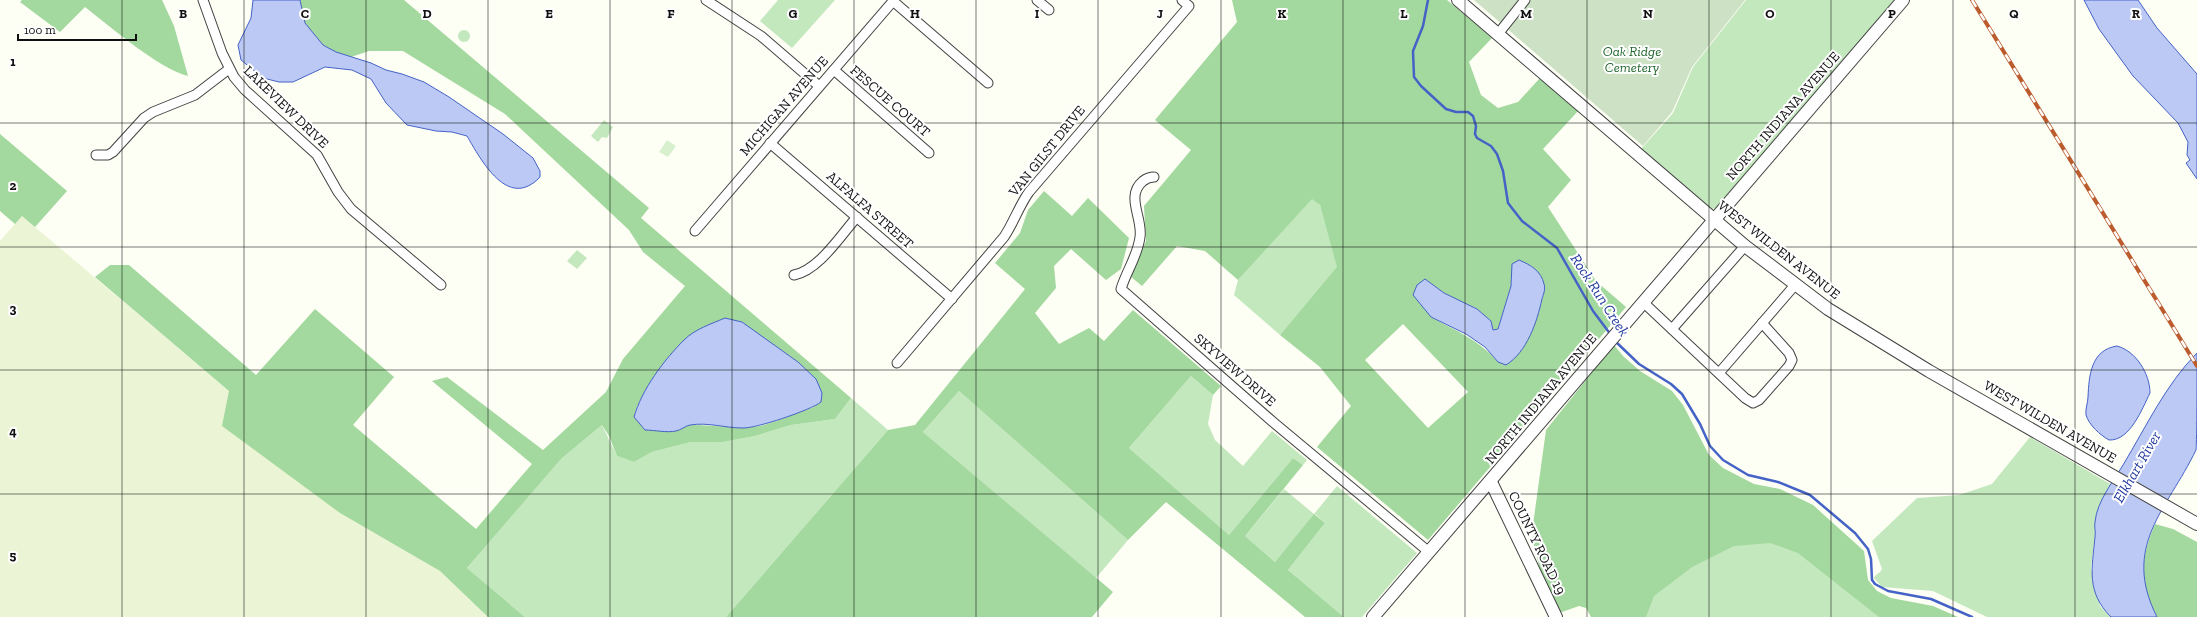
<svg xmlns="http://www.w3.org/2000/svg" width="2197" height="617" font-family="'Zilla Slab',serif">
	<rect width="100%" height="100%" fill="#fdfef4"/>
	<path fill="#ebf4d4" d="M22,216L229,391L340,513L440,571L488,617H0V241Z"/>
	<g fill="#c4e8be">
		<path d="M778,0H835L792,48L760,21Z"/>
		<path d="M1746,0H1894L1721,206L1718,208L1711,209L1641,149L1673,113L1693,67Z"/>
		<circle cx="464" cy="36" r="6"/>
		<path d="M604,120L613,127L607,138L602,137L598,142L591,136Z"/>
		<path d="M1312,198L1320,205L1338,267L1280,335L1234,295L1238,280Z"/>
		<path d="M577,250L587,258L577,269L567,261Z"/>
		<path d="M1191,376L1213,395L1208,424L1215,440L1243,466L1272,431L1307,460L1303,465L1293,458L1229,535L1129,448Z"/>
		<path d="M959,391L1128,540L1096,578L923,432Z"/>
		<path d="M851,398L888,430L726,617H525L467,568L562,458L602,425L617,456L634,462L652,452L691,442H723L755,436L791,425L835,419Z"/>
		<path d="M2030,437L2112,485L2101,502L2095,522V535L2091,568L2100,606L2111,617H1987L1933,591L1882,587L1874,578L1876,575L1880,572L1882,569L1872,541L1917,498L1959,495L1992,484Z"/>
		<path d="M1337,486L1417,553L1362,617H1344L1288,570L1325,523L1315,514L1275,562L1245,536L1284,489L1314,514Z"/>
		<path d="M1769,540L1799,551L1884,617H1621L1690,564L1732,543Z"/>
	</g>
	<g fill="#a3d89e" fill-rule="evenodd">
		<path d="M22,0H162L174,26L188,76C159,69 111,27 85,7L60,32L20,2Z"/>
		<path d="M300,0H404L649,208L641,218L851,398L835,419L791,425L755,436L723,442H691L652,452L634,462L617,456L609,436L602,425L562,458L467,568L525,617H488L440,571L340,513L222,426L229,391L95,277L110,265H129L256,375L315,309L394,377L353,425L476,529L532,464L432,381L447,377L543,450L606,392L623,359L685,286L643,252L629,230L505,114L403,51H369L351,57L335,52L323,45L305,23ZM685,339L773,344L798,362L816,379L814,407C797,412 781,420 764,425C740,431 716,424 691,425C676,425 661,430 645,430L634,416C643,387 665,363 685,339Z"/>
		<path d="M1232,0H1447L1492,38L1469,62L1481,95L1498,108L1518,102L1540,78L1578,111L1543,149L1571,180L1548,207L1596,281L1626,307L1428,540L1317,447L1351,406L1320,367L1280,335L1337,267L1320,205L1312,199L1238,280L1205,251L1177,246L1142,286L1130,276L1146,241L1144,206L1191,150L1155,120L1237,22ZM1511,274L1523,348L1498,362C1478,339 1456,331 1431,317L1425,279L1444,293L1477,309L1491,321L1492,330L1498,329L1511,286ZM1403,324L1468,392L1428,428L1365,360Z"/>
		<path d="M0,134L67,191L35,227L22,216L15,224L0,211Z"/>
		<path d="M1044,191L1072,216L1088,198L1129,238L1121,269L1106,280L1071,249L1054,266L1056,288L1035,313L1059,344L1089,328L1104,341L1133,310L1221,386L1213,395L1191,376L1129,448L1229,535L1293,458L1303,465L1245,536L1275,562L1314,514L1325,523L1288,570L1344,617H1305L1166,502L1128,540L959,391L923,432L1113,592L1092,617H726L888,430L915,425L1025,289L995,263L1020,233L1028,210Z"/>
		<path d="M1614,345L1623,356L1640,371L1672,391L1683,405L1709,455L1723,468L1754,484L1780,489L1813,505L1864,551L1868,580L1877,591L1891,598L1933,606L1958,617H1879L1798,553L1770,543L1734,546L1692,567L1654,596L1646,617H1591L1586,608L1579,606L1562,612L1558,610L1540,570L1533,542V525L1546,430Z"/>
		<path d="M2155,524L2173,529L2197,542V617H2157C2139,581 2140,560 2155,524Z"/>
	</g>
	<path fill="#cde1c4" d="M1474,0H1745L1692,67L1672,112L1643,146Z"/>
	<path fill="#d9f0cf" d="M667,140L676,146L668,157L659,152Z"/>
	<g fill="#bbc9f4" stroke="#4563c7">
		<path d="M253,0H300L305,23L323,45L336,52L371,63L386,70L402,74L424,82L449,97L503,134L533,158L540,171V177C508,211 481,160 467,136L452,132L436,131L407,125L386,103L371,79L352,70L325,67L293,82H279L263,78L241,60L238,45L251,18Z"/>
		<path d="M2084,0H2138L2157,28L2197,74V179L2186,163L2190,160L2187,155L2188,142L2178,123L2133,76L2099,29Z"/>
		<path d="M1519,260C1531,265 1541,271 1544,284C1546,289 1543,295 1542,299C1537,322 1527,352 1506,365L1498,362L1485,347L1466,334L1431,317L1413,295L1417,285L1425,279L1444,293L1477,309L1491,321L1493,330L1498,329L1511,286L1512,264Z"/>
		<path d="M725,318L742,322L798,362L816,379L822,393L821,402C811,410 755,429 742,428C725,428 708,422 690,425C685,426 681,430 676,431C667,433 654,430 645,430L634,417C642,389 664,360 684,340C695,329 711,324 725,318Z"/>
		<path d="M2117,346C2136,351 2150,374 2150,393C2142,409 2130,441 2109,440C2100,435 2089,425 2086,415C2085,410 2088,402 2088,397C2089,375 2091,350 2117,346Z"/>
		<path d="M2197,353C2197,367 2197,442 2196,450C2167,510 2121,546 2157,617H2111C2086,592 2092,569 2095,537C2096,532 2094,527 2095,522C2097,501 2113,482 2123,465C2146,427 2166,384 2197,353Z"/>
	</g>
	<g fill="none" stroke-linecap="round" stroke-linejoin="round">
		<g stroke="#4563c7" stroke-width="2.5">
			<path d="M1428,0L1423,26L1413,51L1414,77L1421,86L1446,109L1456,112H1468L1473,116L1476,126L1475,134L1477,138L1491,146L1497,154L1503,171L1508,203L1522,221L1557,248L1593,311L1611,335"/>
			<path d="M1615,341L1639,364L1671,384L1682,394L1700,424L1710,446L1723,460L1748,475L1778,482L1810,495L1855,533L1868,549L1871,559L1872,580L1875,584L1888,591L1931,599L1972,617"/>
		</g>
		<g stroke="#434343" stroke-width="11">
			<g id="minor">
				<path d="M203,0L222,53L234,77L245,90L317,155L338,192L351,209L441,285"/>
				<path d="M706,0L761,36L819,86"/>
				<path d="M1037,0L1049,10"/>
				<path d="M893,1L988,83"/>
				<path d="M1498,34L1525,0"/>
				<path d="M834,70L929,153"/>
				<path d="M770,143L952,299"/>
				<path d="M96,155H108L113,152L144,118L153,112L195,95L229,69"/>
				<path d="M1154,177C1149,177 1147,178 1143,181C1125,196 1143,218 1140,237C1138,255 1126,272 1121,289L1273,422L1429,552"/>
				<path d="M695,231L894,0"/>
				<path d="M794,275C819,270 840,236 857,217"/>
				<path d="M1643,302L1745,398L1753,403L1759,400L1789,366L1792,360L1789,353L1762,323"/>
				<path d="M1672,329L1745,246"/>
				<path d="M897,363L1004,237C1014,222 1019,206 1029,192L1189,6L1182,0"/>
				<path d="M1719,373L1795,285"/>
			</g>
		</g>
		<g stroke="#434343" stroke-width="14">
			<g id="tertiary">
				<path d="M1458,0L1745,246L1828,309L1929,371L2197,524"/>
				<path d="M1491,482L1556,617"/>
				<path d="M1373,617L1903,0"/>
			</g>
		</g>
		<use href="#minor" stroke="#fff" stroke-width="9"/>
		<use href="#tertiary" stroke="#fff" stroke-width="12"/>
		<g stroke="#bb5b2e" stroke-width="4">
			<path id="rail" d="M1972,0L2197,366"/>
		</g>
		<use href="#rail" stroke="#fff" stroke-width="2.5" stroke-dasharray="8" stroke-linecap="butt"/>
	</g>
	<path fill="none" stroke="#101010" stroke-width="1" stroke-opacity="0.55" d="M122,0V617M244,0V617M366,0V617M488,0V617M610,0V617M732,0V617M854,0V617M976,0V617M1098,0V617M1221,0V617M1343,0V617M1465,0V617M1587,0V617M1709,0V617M1831,0V617M1953,0V617M2075,0V617M0,123H2197M0,247H2197M0,370H2197M0,494H2197"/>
	<g text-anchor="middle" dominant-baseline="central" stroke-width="4" stroke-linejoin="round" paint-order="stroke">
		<g font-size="14" font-style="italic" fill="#22662d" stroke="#fff">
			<text x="1632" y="51">Oak Ridge<tspan x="1632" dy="16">Cemetery</tspan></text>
		</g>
		<g font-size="14" fill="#101010" stroke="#fff">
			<text transform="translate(890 101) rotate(41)">FESCUE COURT</text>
			<text transform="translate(784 106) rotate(-49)">MICHIGAN AVENUE</text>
			<text transform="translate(286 107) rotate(44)">LAKEVIEW DRIVE</text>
			<text transform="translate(1783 116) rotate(-49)">NORTH INDIANA AVENUE</text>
			<text transform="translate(1047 151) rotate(-51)">VAN GILST DRIVE</text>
			<text transform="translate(870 210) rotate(41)">ALFALFA STREET</text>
			<text transform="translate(1779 250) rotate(38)">WEST WILDEN AVENUE</text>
			<text transform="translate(1235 370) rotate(41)">SKYVIEW DRIVE</text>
			<text transform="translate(1541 399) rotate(-50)">NORTH INDIANA AVENUE</text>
			<text transform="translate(2050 422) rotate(30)">WEST WILDEN AVENUE</text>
			<text transform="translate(1537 543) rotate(64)">COUNTY ROAD 19</text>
		</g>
		<g font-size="15" font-style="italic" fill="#1e379d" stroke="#fff">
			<text transform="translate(1600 295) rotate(57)">Rock Run Creek</text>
			<text transform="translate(2137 467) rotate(-60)">Elkhart River</text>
		</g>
	</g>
	<g font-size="13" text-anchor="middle" font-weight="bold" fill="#101010" stroke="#fff" stroke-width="4" stroke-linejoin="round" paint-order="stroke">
		<text x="183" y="18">B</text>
		<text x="305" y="18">C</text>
		<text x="427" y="18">D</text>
		<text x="549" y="18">E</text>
		<text x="671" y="18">F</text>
		<text x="793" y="18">G</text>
		<text x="915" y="18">H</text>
		<text x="1037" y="18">I</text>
		<text x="1160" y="18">J</text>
		<text x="1282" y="18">K</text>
		<text x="1404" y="18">L</text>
		<text x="1526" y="18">M</text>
		<text x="1648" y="18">N</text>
		<text x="1770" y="18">O</text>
		<text x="1892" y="18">P</text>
		<text x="2014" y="18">Q</text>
		<text x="2136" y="18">R</text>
		<text x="13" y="66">1</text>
		<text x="13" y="190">2</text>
		<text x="13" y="313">3</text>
		<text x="13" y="436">4</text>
		<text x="13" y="560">5</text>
	</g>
	<path d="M18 34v6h118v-6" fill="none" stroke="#101010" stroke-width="2"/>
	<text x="24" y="34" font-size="12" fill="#101010" stroke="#ffffff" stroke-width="3" paint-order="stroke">100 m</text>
</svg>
